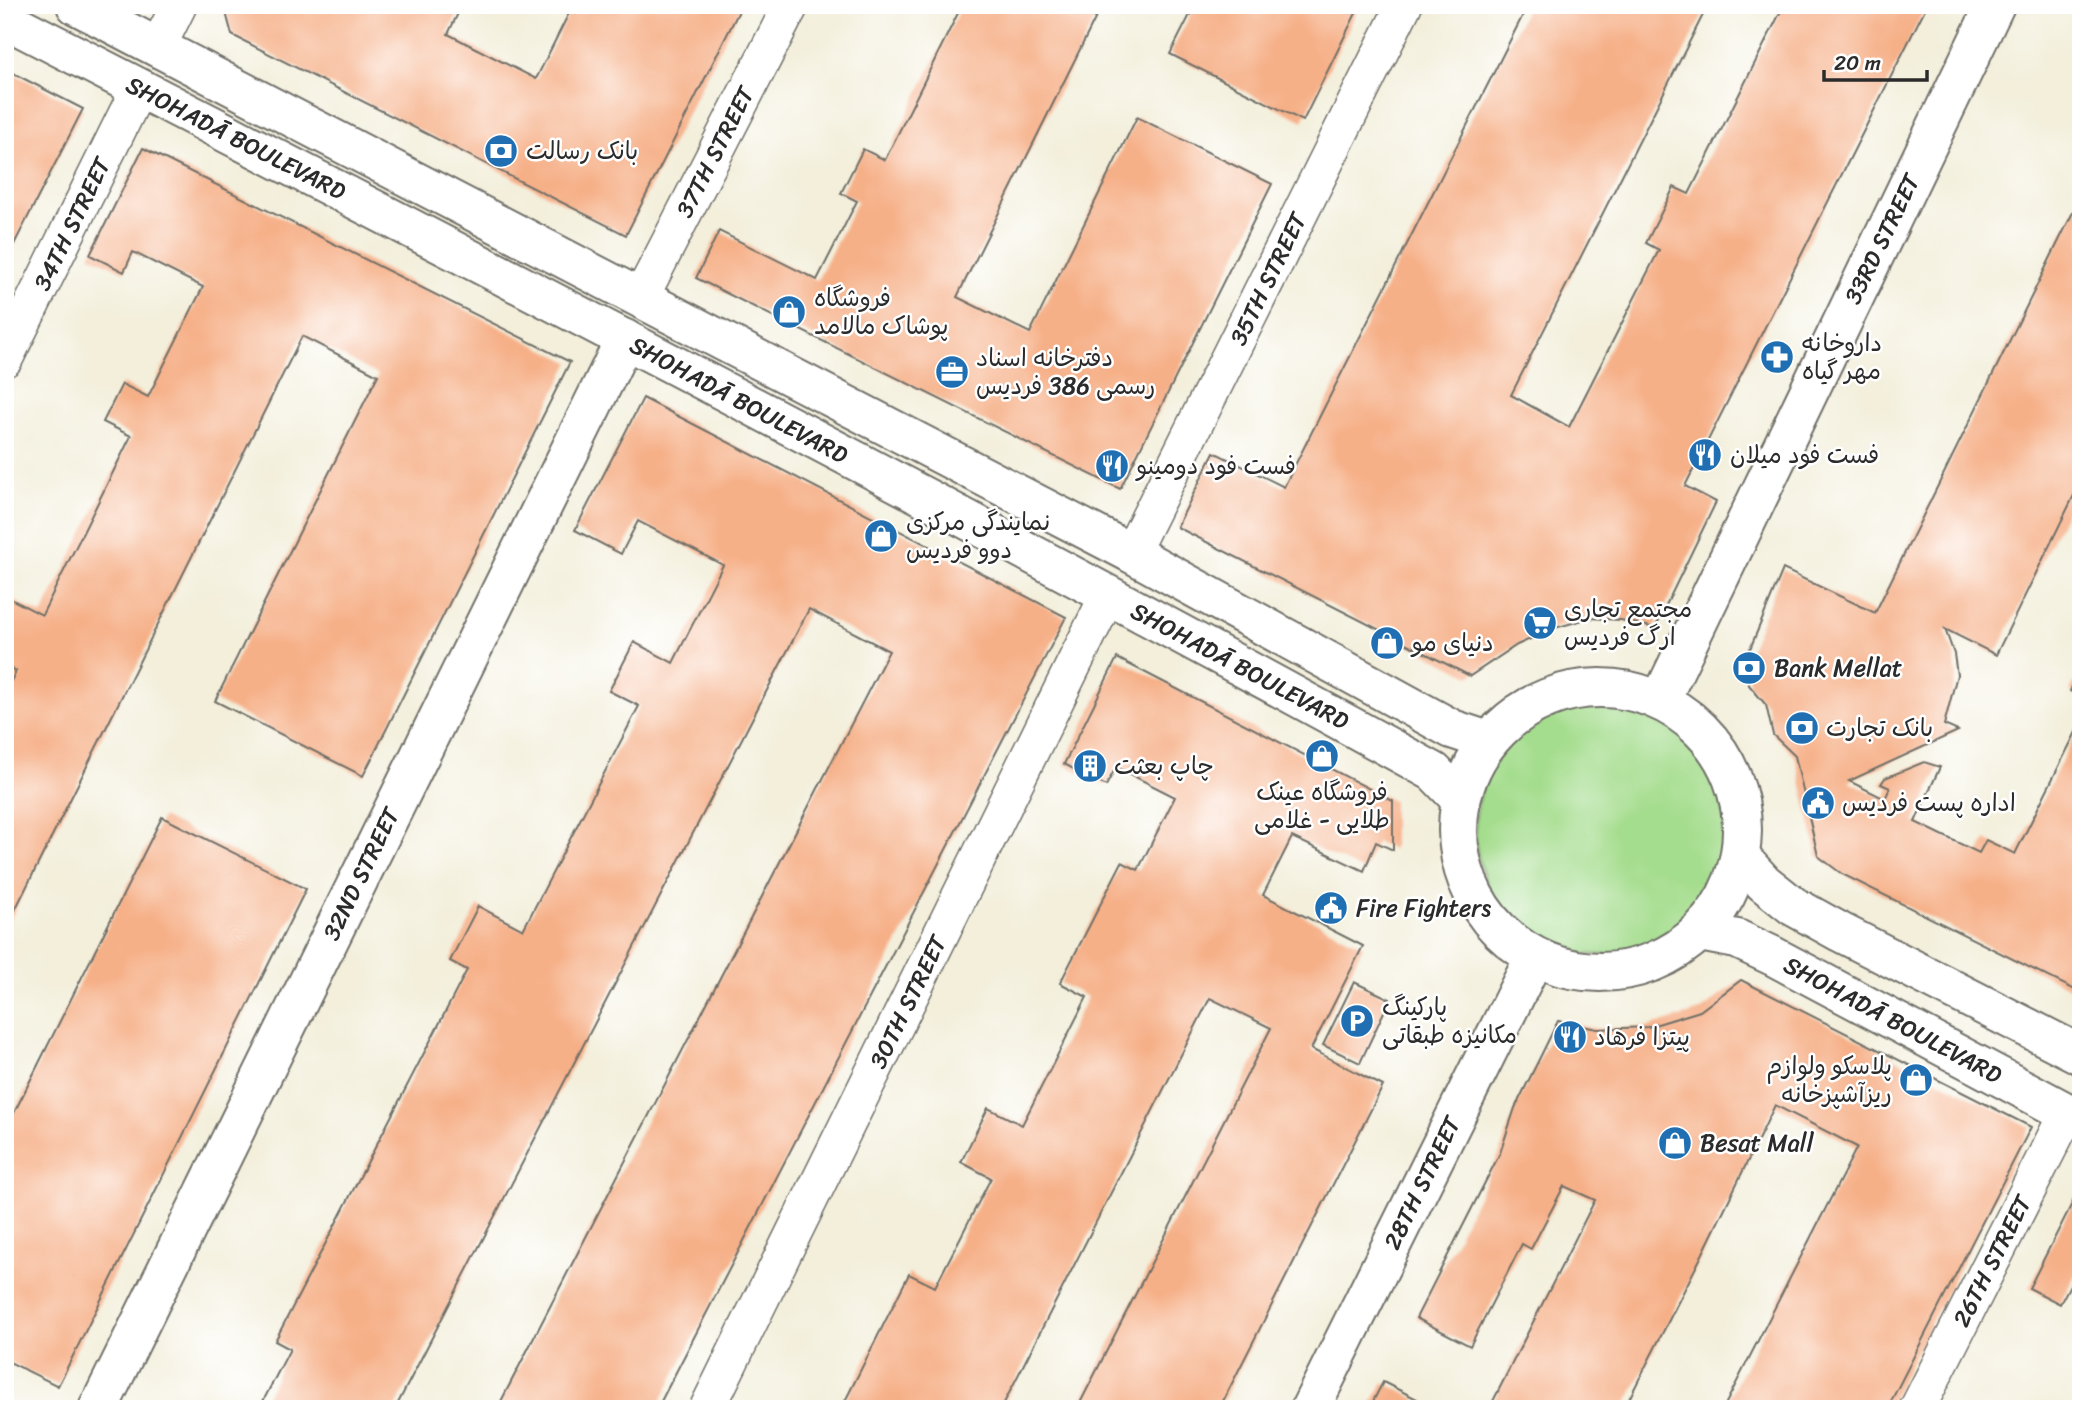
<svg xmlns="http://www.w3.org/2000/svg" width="2086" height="1414" font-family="Sriracha,'Playpen Sans Arabic',sans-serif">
	<rect width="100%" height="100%" fill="#fff"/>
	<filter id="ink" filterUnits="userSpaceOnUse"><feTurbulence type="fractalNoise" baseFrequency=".0143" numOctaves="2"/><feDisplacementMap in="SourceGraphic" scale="14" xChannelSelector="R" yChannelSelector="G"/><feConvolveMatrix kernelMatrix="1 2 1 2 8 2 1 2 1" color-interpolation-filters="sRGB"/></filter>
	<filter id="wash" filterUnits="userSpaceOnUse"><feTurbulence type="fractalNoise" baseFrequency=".00686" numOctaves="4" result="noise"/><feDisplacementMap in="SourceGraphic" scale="28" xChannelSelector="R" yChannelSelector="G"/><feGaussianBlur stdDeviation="1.57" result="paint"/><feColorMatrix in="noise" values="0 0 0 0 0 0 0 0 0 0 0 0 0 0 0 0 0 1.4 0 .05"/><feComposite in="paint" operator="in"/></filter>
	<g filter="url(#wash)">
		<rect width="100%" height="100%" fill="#f3efdb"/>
		<circle fill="#a5dd8e" stroke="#68845c" stroke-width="2" cx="1600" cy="830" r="125"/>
		<g id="blocks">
			<g fill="#f6b088">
				<path d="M224,5H462L448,34L536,79L573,5H742L626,235L232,35Z"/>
				<path d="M962,5H1102L957,297L1030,333L1137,117L1272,184L1120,489L696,278L719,231L817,280L857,201L841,193L863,149L885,160Z"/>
				<path d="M1195,5H1360L1303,121L1170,54Z"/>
				<path d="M1528,5H1708L1511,395L1569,427L1659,250L1646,243L1674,187L1689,194L1784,5H1927L1685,486L1716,502L1655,628L1621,620L1590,618L1555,628L1517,645L1470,676L1177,527L1214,452L1284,487Z"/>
				<path d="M5,69L83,109L5,262Z"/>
				<path d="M143,148L570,362L363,776L215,701L378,375L302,336L5,930V693L16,671L5,665V606L9,598L42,615L131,436L103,422L122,384L148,397L203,287L133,252L124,272L90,255Z"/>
				<path d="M2081,196V481L1996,655L1945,629L1954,654L1957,675L1944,725L1958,731L1849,781L1885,799L1890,788L1881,784L1885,778L1924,762L1940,767L1915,822L1979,853L1986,840L2015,854L2081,722V993L1842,874L1818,856L1795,756L1773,735L1766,705L1749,685L1747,656L1783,569L1875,613Z"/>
				<path d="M643,398L1066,617L657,1409H497L889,651L809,609L395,1409H259L290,1349L275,1341L467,970L450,961L478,906L523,930L639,706L609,691L634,642L673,663L723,565L638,521L621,554L575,530Z"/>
				<path d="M1117,658L1393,801V850L1376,842L1364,871L1292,837L1263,895L1363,946L1311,1049L1383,1086L1219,1409H1077L1271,1028L1210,998L1001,1409H841L909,1274L935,1287L991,1178L961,1162L988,1108L1022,1125L1087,997L1060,983L1122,862L1138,870L1175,797L1116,767L1106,786L1064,764Z"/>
				<path d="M2081,669V697L2070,691Z"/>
				<path d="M162,817L306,889L58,1386L5,1360V1131Z"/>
				<path d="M1741,980L2031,1127L1887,1409H1723L1857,1147L1775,1105L1702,1255L1624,1409H1489L1595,1200L1564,1186L1531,1249L1522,1244L1470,1346L1416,1318L1500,1153L1515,1108L1558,1021L1597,1029L1648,1027L1700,1011Z"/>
				<path d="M1354,982L1390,999L1360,1063L1323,1045Z"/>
				<path d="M2081,1186V1264L2060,1304L2029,1288Z"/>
				<path d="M1383,1382L1417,1399L1412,1409H1369Z"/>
			</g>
		</g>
	</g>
	<g filter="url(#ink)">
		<use href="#blocks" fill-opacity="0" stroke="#717069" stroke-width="2"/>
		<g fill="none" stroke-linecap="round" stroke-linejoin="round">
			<g stroke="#717069" stroke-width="38">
				<g id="street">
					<path d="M158,47L179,5"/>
					<path d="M640,299L791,5"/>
					<path d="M5,359L139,88"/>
					<path d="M1131,553L1404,5"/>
					<path d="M707,1409L1108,595"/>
					<path d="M1917,1409L2067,1113"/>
				</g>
			</g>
			<g stroke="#717069" stroke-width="42">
				<g id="secondary">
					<path d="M76,5L1131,553L1452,729L1488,741"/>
					<path d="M5,19C484,265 962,512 1434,772L1461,800"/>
					<circle cx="1600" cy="830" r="142"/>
					<path d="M1660,701L1995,5"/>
					<path d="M1740,857L1764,883L1793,906L1840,932L2081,1055"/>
					<path d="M1700,932L1737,939L1773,956L2081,1120"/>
					<path d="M98,1409L625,339"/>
					<path d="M1310,1409L1534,958"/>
				</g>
			</g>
			<use href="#street" stroke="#fff" stroke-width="35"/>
			<use href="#secondary" stroke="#fff" stroke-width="38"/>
		</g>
	</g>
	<defs>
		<g id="bank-disc" transform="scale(1.75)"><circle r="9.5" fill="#1f6fb2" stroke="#fff"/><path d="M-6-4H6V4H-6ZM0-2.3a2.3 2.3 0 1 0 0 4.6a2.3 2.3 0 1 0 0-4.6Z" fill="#fff"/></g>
		<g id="shop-disc" transform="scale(1.75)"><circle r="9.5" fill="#1f6fb2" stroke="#fff"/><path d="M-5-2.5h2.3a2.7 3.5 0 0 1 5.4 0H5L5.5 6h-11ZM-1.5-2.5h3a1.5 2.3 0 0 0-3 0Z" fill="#fff"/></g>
		<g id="pharmacy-disc" transform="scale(1.75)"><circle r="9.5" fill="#1f6fb2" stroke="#fff"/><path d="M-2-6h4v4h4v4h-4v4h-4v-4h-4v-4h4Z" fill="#fff"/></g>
		<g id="office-disc" transform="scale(1.75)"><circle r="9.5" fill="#1f6fb2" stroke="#fff"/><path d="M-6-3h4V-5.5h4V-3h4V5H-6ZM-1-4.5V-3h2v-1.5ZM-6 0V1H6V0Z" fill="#fff"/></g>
		<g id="restaurant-disc" transform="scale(1.75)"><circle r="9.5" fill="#1f6fb2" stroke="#fff"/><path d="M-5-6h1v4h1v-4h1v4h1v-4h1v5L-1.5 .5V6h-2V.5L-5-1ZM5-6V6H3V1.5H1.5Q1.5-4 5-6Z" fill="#fff"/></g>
		<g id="supermarket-disc" transform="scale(1.75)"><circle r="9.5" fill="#1f6fb2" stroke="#fff"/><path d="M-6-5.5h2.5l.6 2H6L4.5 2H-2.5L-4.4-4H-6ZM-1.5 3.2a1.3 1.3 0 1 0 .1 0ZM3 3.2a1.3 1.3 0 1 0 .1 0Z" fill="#fff"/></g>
		<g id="building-disc" transform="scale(1.75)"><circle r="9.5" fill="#1f6fb2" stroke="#fff"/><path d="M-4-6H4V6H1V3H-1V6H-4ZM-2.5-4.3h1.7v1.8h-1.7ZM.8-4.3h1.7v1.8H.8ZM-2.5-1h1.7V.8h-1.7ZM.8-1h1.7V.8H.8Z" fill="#fff"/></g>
		<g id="civic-disc" transform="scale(1.75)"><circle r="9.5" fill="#1f6fb2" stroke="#fff"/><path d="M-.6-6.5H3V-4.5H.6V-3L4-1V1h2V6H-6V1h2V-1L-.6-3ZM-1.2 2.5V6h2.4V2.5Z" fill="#fff"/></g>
		<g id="parking-disc" transform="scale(1.75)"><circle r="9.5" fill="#1f6fb2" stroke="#fff"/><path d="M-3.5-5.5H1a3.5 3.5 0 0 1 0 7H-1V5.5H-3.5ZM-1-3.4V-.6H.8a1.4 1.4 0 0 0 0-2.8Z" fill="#fff"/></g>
	</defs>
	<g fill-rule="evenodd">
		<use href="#bank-disc" x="501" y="151"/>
		<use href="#shop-disc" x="789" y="312"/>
		<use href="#pharmacy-disc" x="1777" y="357"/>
		<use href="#office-disc" x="952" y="372"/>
		<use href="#restaurant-disc" x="1705" y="455"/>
		<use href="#restaurant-disc" x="1112" y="466"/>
		<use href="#shop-disc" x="881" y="536"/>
		<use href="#supermarket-disc" x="1540" y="623"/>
		<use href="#shop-disc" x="1387" y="643"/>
		<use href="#bank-disc" x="1749" y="668"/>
		<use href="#bank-disc" x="1802" y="728"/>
		<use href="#shop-disc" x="1322" y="756"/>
		<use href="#building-disc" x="1090" y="766"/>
		<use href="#civic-disc" x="1818" y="803"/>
		<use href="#civic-disc" x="1331" y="908"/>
		<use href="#parking-disc" x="1357" y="1021"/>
		<use href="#restaurant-disc" x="1570" y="1037"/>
		<use href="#shop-disc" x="1916" y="1080"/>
		<use href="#shop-disc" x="1675" y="1143"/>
	</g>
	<g text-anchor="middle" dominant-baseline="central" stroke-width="5" stroke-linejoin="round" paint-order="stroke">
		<g font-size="24" fill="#2b2b2b" stroke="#fff">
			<text transform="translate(236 138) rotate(27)">SHOHADĀ BOULEVARD</text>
			<text transform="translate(715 152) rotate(-63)">37TH STREET</text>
			<text transform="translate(72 224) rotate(-64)">34TH STREET</text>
			<text transform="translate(1882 239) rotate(-64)">33RD STREET</text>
			<text transform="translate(1268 279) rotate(-64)">35TH STREET</text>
			<text transform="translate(739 400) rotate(28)">SHOHADĀ BOULEVARD</text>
			<text transform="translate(1240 666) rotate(28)">SHOHADĀ BOULEVARD</text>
			<text transform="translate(361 874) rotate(-64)">32ND STREET</text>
			<text transform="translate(908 1002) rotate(-64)">30TH STREET</text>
			<text transform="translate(1893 1020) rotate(28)">SHOHADĀ BOULEVARD</text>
			<text transform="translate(1422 1183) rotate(-64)">28TH STREET</text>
			<text transform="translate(1992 1261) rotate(-63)">26TH STREET</text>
		</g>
		<g font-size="24" fill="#2b2b2b" stroke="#fff" text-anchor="start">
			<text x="526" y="151">بانک رسالت</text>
			<text x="814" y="298">فروشگاه<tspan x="814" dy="28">پوشاک مالامد</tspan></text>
			<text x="1802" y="343">داروخانه<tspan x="1802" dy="28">مهر گیاه</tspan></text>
			<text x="976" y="358">دفترخانه اسناد<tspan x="976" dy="28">رسمی 386 فردیس</tspan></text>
			<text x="1730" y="455">فست فود میلان</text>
			<text x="1136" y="466">فست فود دومینو</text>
			<text x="906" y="522">نمایندگی مرکزی<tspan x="906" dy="28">دوو فردیس</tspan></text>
			<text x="1564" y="609">مجتمع تجاری<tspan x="1564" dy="28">ارگ فردیس</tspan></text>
			<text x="1412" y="643">دنیای مو</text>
			<text x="1774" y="668">Bank Mellat</text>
			<text x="1826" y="728">بانک تجارت</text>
			<text x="1114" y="766">چاپ بعثت</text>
			<text x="1322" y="792" text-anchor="middle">فروشگاه عینک<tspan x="1322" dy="28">طلایی - غلامی</tspan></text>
			<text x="1842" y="803">اداره پست فردیس</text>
			<text x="1356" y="908">Fire Fighters</text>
			<text x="1382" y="1007">پارکینگ<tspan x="1382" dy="28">مکانیزه طبقاتی</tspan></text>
			<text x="1594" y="1037">پیتزا فرهاد</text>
			<text x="1892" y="1066" text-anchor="end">پلاسکو ولوازم<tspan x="1892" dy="28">ریزآشپزخانه</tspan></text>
			<text x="1700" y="1143">Besat Mall</text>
		</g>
	</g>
	<rect width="2086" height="1414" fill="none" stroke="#fff" stroke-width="28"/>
	<path d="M1824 70v10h103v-10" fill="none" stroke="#2b2b2b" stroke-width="3.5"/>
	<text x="1834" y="70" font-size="21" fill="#2b2b2b" stroke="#ffffff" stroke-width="5" paint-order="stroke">20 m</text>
</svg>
